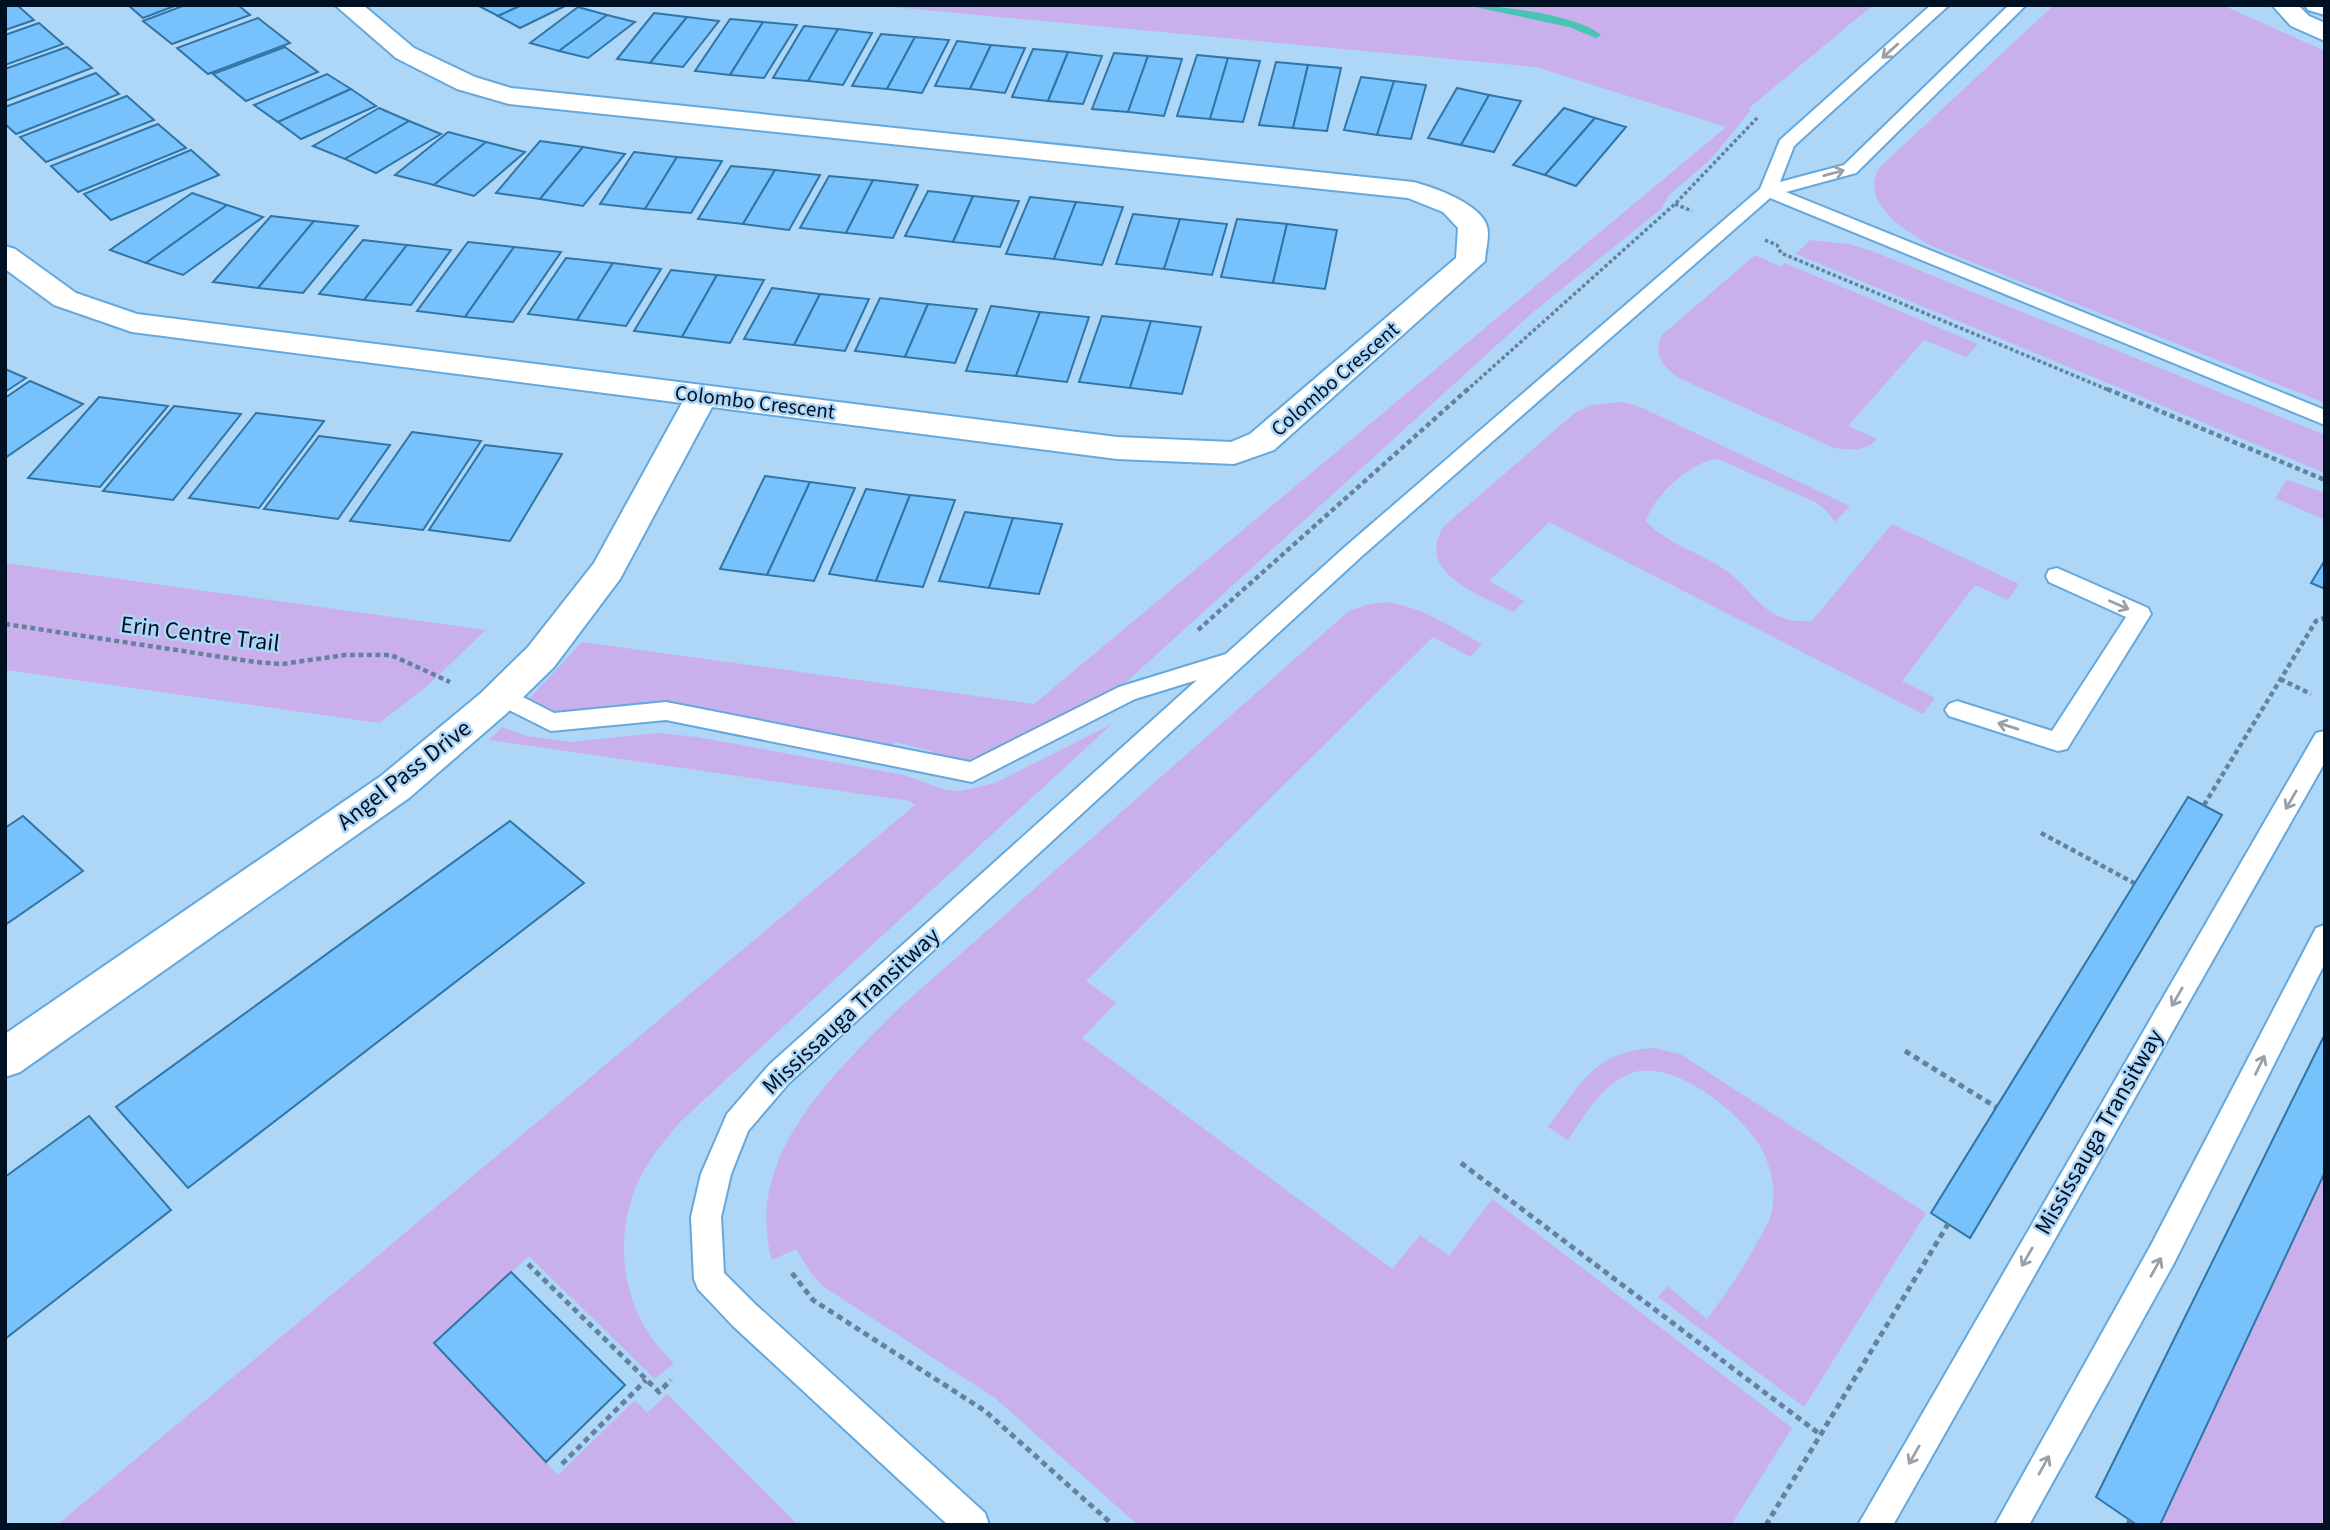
<svg xmlns="http://www.w3.org/2000/svg" width="2330" height="1530" font-family="'Source Sans 3',sans-serif">
	<rect width="100%" height="100%" fill="#aed6f6"/>
	<g fill="#c9b0ed">
		<path d="M872,5H1873L1749,108L1751,110L1710,160L1669,195L1661,209L1532,313L1111,696L966,769L929,760L932,751L895,742L890,750L686,714L559,717L526,702L582,642L1034,704L1726,127L1536,67Z"/>
		<path d="M2054,5H2222L2325,51V403L1934,247C1909,234 1855,201 1881,166Z"/>
		<path d="M1810,240L1848,244L1872,251L2325,435V473L1796,254Z"/>
		<path d="M1755,255L1781,267L1785,263L1978,344L1966,357L1924,340L1848,426L1877,439C1867,452 1848,450 1834,448L1681,379C1663,367 1651,355 1663,334Z"/>
		<path d="M1623,402L1638,406L1850,506L1835,522L1826,510L1815,502L1718,459C1693,460 1652,497 1646,521C1669,547 1706,553 1732,575C1748,588 1757,605 1776,615C1788,621 1799,622 1812,621L1892,524L2019,584L2008,600L1975,585L1902,681L1935,698L1923,714L1549,522L1489,581L1524,601L1513,612C1479,594 1414,573 1444,526L1576,412L1591,405Z"/>
		<path d="M2287,480L2325,493L2323,519L2275,498Z"/>
		<path d="M5,563L486,630L426,687L379,723L5,670Z"/>
		<path d="M1385,602C1421,606 1451,627 1482,644L1470,657L1433,637L1086,981L1116,1003L1082,1038L1392,1269L1420,1235L1449,1256L1492,1199L1792,1428L1731,1525H1138L995,1398L824,1287L811,1273L796,1249L772,1260C743,1158 832,1076 897,1010L1349,611L1366,605Z"/>
		<path d="M1112,724L681,1121C666,1139 650,1157 640,1178C616,1226 619,1289 649,1334C655,1344 665,1354 674,1363L655,1379L529,1256L435,1343L558,1475L635,1400L647,1413L667,1394L798,1525H57L915,805L910,801L489,740L502,727L527,736L570,742L658,733L697,737L904,775L946,790L961,791L995,783Z"/>
		<path d="M1654,1048L1680,1054L1926,1213L1804,1407L1658,1297L1667,1286L1707,1319C1727,1293 1744,1268 1759,1239C1763,1232 1769,1223 1771,1215C1777,1192 1771,1162 1758,1143C1737,1110 1670,1056 1629,1074C1600,1087 1585,1115 1568,1140L1548,1127C1582,1083 1593,1052 1654,1048Z"/>
		<path d="M2325,1172V1525H2160Z"/>
	</g>
	<g fill="none" stroke-linecap="round" stroke-linejoin="round">
		<path fill="#47c4b4" fill-rule="evenodd" d="M1466,5C1498,5 1577,15 1601,35L1596,38L1569,27Z"/>
	</g>
	<g fill="#77c2fc" stroke="#3175a6" stroke-width="2">
		<path d="M5,5H17L34,20L5,30Z"/>
		<path d="M128,5H177L143,18Z"/>
		<path d="M185,5H238L250,15L172,44L143,21Z"/>
		<path d="M477,5H522L498,16Z"/>
		<path d="M522,5H567L520,28L498,16Z"/>
		<path d="M578,7L607,15L559,51L530,43Z"/>
		<path d="M654,13L687,17L650,63L617,59Z"/>
		<path d="M607,15L635,22L588,58L559,51Z"/>
		<path d="M687,17L719,21L683,67L650,63Z"/>
		<path d="M258,18L290,43L208,74L177,48Z"/>
		<path d="M730,19L763,22L730,75L695,71Z"/>
		<path d="M763,22L797,25L764,78L730,75Z"/>
		<path d="M39,23L63,44L5,65V35Z"/>
		<path d="M804,26L838,29L808,81L773,78Z"/>
		<path d="M838,29L872,33L843,85L808,81Z"/>
		<path d="M881,34L915,37L887,89L852,86Z"/>
		<path d="M915,37L949,40L922,93L887,89Z"/>
		<path d="M957,41L991,45L970,89L935,86Z"/>
		<path d="M991,45L1025,48L1005,93L970,89Z"/>
		<path d="M67,47L92,68L5,101V69Z"/>
		<path d="M285,47L318,72L246,101L213,74Z"/>
		<path d="M1033,49L1068,52L1048,101L1012,97Z"/>
		<path d="M1068,52L1102,56L1083,104L1048,101Z"/>
		<path d="M1114,53L1148,56L1128,112L1092,109Z"/>
		<path d="M1197,55L1228,58L1210,119L1177,116Z"/>
		<path d="M1148,56L1182,59L1164,116L1128,112Z"/>
		<path d="M1228,58L1260,61L1243,122L1210,119Z"/>
		<path d="M1276,62L1308,65L1293,128L1259,125Z"/>
		<path d="M1308,65L1341,68L1327,131L1293,128Z"/>
		<path d="M96,73L119,94L16,134L5,124V107Z"/>
		<path d="M327,74L351,89L278,122L254,105Z"/>
		<path d="M1361,77L1394,81L1377,135L1344,130Z"/>
		<path d="M1394,81L1426,85L1411,139L1377,135Z"/>
		<path d="M1457,88L1489,95L1461,145L1428,138Z"/>
		<path d="M351,89L376,106L301,139L278,122Z"/>
		<path d="M1489,95L1521,101L1494,152L1461,145Z"/>
		<path d="M127,96L154,120L46,162L20,137Z"/>
		<path d="M379,108L409,121L345,159L313,146Z"/>
		<path d="M1564,108L1595,118L1545,175L1513,165Z"/>
		<path d="M1595,118L1626,127L1576,186L1545,175Z"/>
		<path d="M409,121L441,134L376,173L345,159Z"/>
		<path d="M158,124L186,148L78,192L51,166Z"/>
		<path d="M448,132L486,142L434,185L395,175Z"/>
		<path d="M540,141L583,147L540,199L496,193Z"/>
		<path d="M486,142L525,152L474,196L434,185Z"/>
		<path d="M583,147L625,154L583,206L540,199Z"/>
		<path d="M191,150L219,175L111,220L84,194Z"/>
		<path d="M634,152L677,157L645,209L600,204Z"/>
		<path d="M677,157L722,161L691,213L645,209Z"/>
		<path d="M731,166L775,170L743,224L698,219Z"/>
		<path d="M775,170L820,175L789,230L743,224Z"/>
		<path d="M829,176L873,180L846,233L800,228Z"/>
		<path d="M873,180L918,185L893,238L846,233Z"/>
		<path d="M928,191L973,196L953,242L905,236Z"/>
		<path d="M192,193L227,205L146,263L110,250Z"/>
		<path d="M973,196L1019,201L1000,247L953,242Z"/>
		<path d="M1030,197L1076,202L1054,259L1006,254Z"/>
		<path d="M1076,202L1123,207L1102,265L1054,259Z"/>
		<path d="M227,205L263,217L183,275L146,263Z"/>
		<path d="M1133,214L1180,219L1164,269L1116,264Z"/>
		<path d="M271,216L314,221L258,288L213,282Z"/>
		<path d="M1180,219L1227,224L1212,275L1164,269Z"/>
		<path d="M1237,219L1287,224L1273,283L1221,277Z"/>
		<path d="M314,221L358,226L303,293L258,288Z"/>
		<path d="M1287,224L1337,230L1325,289L1273,283Z"/>
		<path d="M363,240L407,245L364,300L319,294Z"/>
		<path d="M468,242L514,247L465,317L417,311Z"/>
		<path d="M407,245L451,250L411,305L364,300Z"/>
		<path d="M514,247L561,252L513,322L465,317Z"/>
		<path d="M566,258L613,263L577,320L528,314Z"/>
		<path d="M613,263L661,269L626,326L577,320Z"/>
		<path d="M671,270L717,275L682,337L634,331Z"/>
		<path d="M717,275L764,280L730,343L682,337Z"/>
		<path d="M772,288L820,294L794,345L744,339Z"/>
		<path d="M820,294L869,299L845,351L794,345Z"/>
		<path d="M880,298L928,304L905,357L855,351Z"/>
		<path d="M928,304L977,309L955,363L905,357Z"/>
		<path d="M991,306L1040,312L1016,376L966,371Z"/>
		<path d="M1040,312L1089,317L1067,382L1016,376Z"/>
		<path d="M1102,316L1151,321L1130,388L1079,382Z"/>
		<path d="M1151,321L1201,327L1182,394L1130,388Z"/>
		<path d="M5,369L26,378L5,392Z"/>
		<path d="M30,381L83,404L5,458V398Z"/>
		<path d="M99,397L168,406L100,487L28,478Z"/>
		<path d="M174,406L241,414L173,500L103,491Z"/>
		<path d="M256,413L324,421L259,508L189,498Z"/>
		<path d="M412,432L481,441L423,530L350,521Z"/>
		<path d="M319,436L390,445L338,519L264,509Z"/>
		<path d="M485,445L562,454L510,541L429,530Z"/>
		<path d="M765,476L810,482L767,575L720,569Z"/>
		<path d="M810,482L855,488L814,581L767,575Z"/>
		<path d="M866,489L910,495L876,581L829,574Z"/>
		<path d="M910,495L955,500L923,587L876,581Z"/>
		<path d="M965,512L1013,518L989,588L939,581Z"/>
		<path d="M1013,518L1062,524L1039,594L989,588Z"/>
		<path d="M2325,560V589L2311,583Z"/>
		<path d="M2188,797L2222,815L1970,1238L1931,1213Z"/>
		<path d="M23,816L83,871L5,925V828Z"/>
		<path d="M510,821L584,883L188,1188L116,1107Z"/>
		<path d="M2325,1034V1172L2160,1525H2137L2096,1497Z"/>
		<path d="M89,1116L171,1210L5,1339V1177Z"/>
		<path d="M511,1272L625,1385L546,1462L434,1343Z"/>
	</g>
	<g fill="none" stroke-linecap="round" stroke-linejoin="round">
		<g stroke="#65a8dd" stroke-width="4">
			<g id="service">
				<path d="M1931,5H1949L1794,146L1780,182L1844,165L2009,5H2026L1856,173L1786,192L2325,410V425L1770,198L1362,556L789,1083L748,1131L731,1174L721,1217L724,1273L755,1304L985,1513L989,1525H948L733,1326L698,1289L694,1279L691,1217L701,1174L727,1114L769,1065L1197,680L1135,699L972,782L666,720L551,731L493,702L489,696L493,690L501,687L509,690L554,713L666,702L970,762L1119,687L1226,654L1346,546L1760,189L1780,140Z"/>
				<path d="M2057,568L2148,608L2151,614L2067,749L2058,751L1949,716L1945,710L1949,704L1957,701L2052,731L2126,617L2049,582L2046,576L2049,570Z"/>
				<path d="M2325,731V762L1893,1525H1858L2316,733Z"/>
				<path d="M2325,925V963L2173,1265L2029,1525H1995L2151,1245L2316,928Z"/>
			</g>
		</g>
		<g stroke="#65a8dd" stroke-width="4">
			<path id="minor" d="M335,5H363L414,48L475,77L511,88L1413,182C1433,187 1482,204 1487,227C1490,236 1485,252 1485,261L1274,450L1234,464L1117,459L712,407L620,579L554,667L507,713L409,798L20,1072L5,1077V1034L381,776L481,693L528,647L594,563L682,403L132,332L54,305L5,269V246L15,249L76,293L137,314L1117,437L1231,442L1250,434L1456,258L1458,228L1443,212L1408,198L509,104L457,89L396,58Z"/>
		</g>
		<g stroke="#65a8dd" stroke-width="4">
			<path id="secondary" d="M2305,5H2325V15L2308,10Z"/>
		</g>
		<g stroke="#65a8dd" stroke-width="4">
			<path id="motorway" d="M2272,5H2298L2309,16L2325,23V41L2291,26Z"/>
		</g>
		<g stroke="#64829d" stroke-width="3.5" stroke-dasharray="3.5 2.5" stroke-linecap="butt">
			<path d="M1675,204L1692,211"/>
			<path d="M1765,240L1777,245L1781,253L2111,391"/>
			<path d="M1466,391L1675,204L1759,116"/>
		</g>
		<g stroke="#64829d" stroke-width="4.5" stroke-dasharray="5 3.5" stroke-linecap="butt">
			<path d="M2107,389L2325,480"/>
			<path d="M5,624L255,662L282,664L345,655H391L450,682"/>
			<path d="M1198,630L1468,389"/>
			<path d="M2280,679L2311,694"/>
			<path d="M2204,805L2316,621L2325,618"/>
			<path d="M2041,833L2134,883"/>
		</g>
		<g stroke="#64829d" stroke-width="5" stroke-dasharray="6 4.5" stroke-linecap="butt">
			<path d="M1905,1051L1996,1107"/>
			<path d="M1461,1163L1821,1435"/>
			<path d="M528,1264L659,1392L671,1380"/>
			<path d="M792,1273L813,1300L985,1411L1113,1525"/>
			<path d="M562,1464L646,1380"/>
			<path d="M1766,1525L1948,1224"/>
			<path d="M2128,1525L2130,1520"/>
		</g>
		<use href="#service" fill="#fff" fill-rule="evenodd"/>
		<use href="#minor" fill="#fff" fill-rule="evenodd"/>
		<use href="#secondary" fill="#fff" fill-rule="evenodd"/>
		<use href="#motorway" fill="#fff" fill-rule="evenodd"/>
	</g>
	<defs><path id="oneway-shaft" d="M-6 0H5M1.5-3L5.5 0L1.5 3" fill="none" stroke-width="1.6" stroke-linecap="round" stroke-linejoin="round" transform="scale(1.75)"/></defs>
	<g stroke="#99a0a7">
		<use href="#oneway-shaft" transform="translate(1890 51) rotate(138)"/>
		<use href="#oneway-shaft" transform="translate(1834 173) rotate(-15)"/>
		<use href="#oneway-shaft" transform="translate(2119 605) rotate(24)"/>
		<use href="#oneway-shaft" transform="translate(2008 726) rotate(-163)"/>
		<use href="#oneway-shaft" transform="translate(2291 800) rotate(120)"/>
		<use href="#oneway-shaft" transform="translate(2177 997) rotate(120)"/>
		<use href="#oneway-shaft" transform="translate(2260 1065) rotate(-64)"/>
		<use href="#oneway-shaft" transform="translate(2027 1257) rotate(120)"/>
		<use href="#oneway-shaft" transform="translate(2156 1267) rotate(-61)"/>
		<use href="#oneway-shaft" transform="translate(1914 1455) rotate(120)"/>
		<use href="#oneway-shaft" transform="translate(2044 1465) rotate(-61)"/>
	</g>
	<g text-anchor="middle" dominant-baseline="central" stroke-width="5" stroke-linejoin="round" paint-order="stroke">
		<g font-size="21" fill="#001124" stroke="#aed6f6">
			<text transform="translate(1335 379) rotate(-41)">Colombo Crescent</text>
			<text transform="translate(755 402) rotate(7)">Colombo Crescent</text>
		</g>
		<g font-size="24" fill="#001124" stroke="#aed6f6">
			<text transform="translate(200 634) rotate(7)">Erin Centre Trail</text>
			<text transform="translate(404 775) rotate(-38)">Angel Pass Drive</text>
			<text transform="translate(851 1011) rotate(-43)">Mississauga Transitway</text>
			<text transform="translate(2099 1132) rotate(-60)">Mississauga Transitway</text>
		</g>
	</g>
	<rect width="2330" height="1530" fill="none" stroke="#001124" stroke-width="14"/>
</svg>
